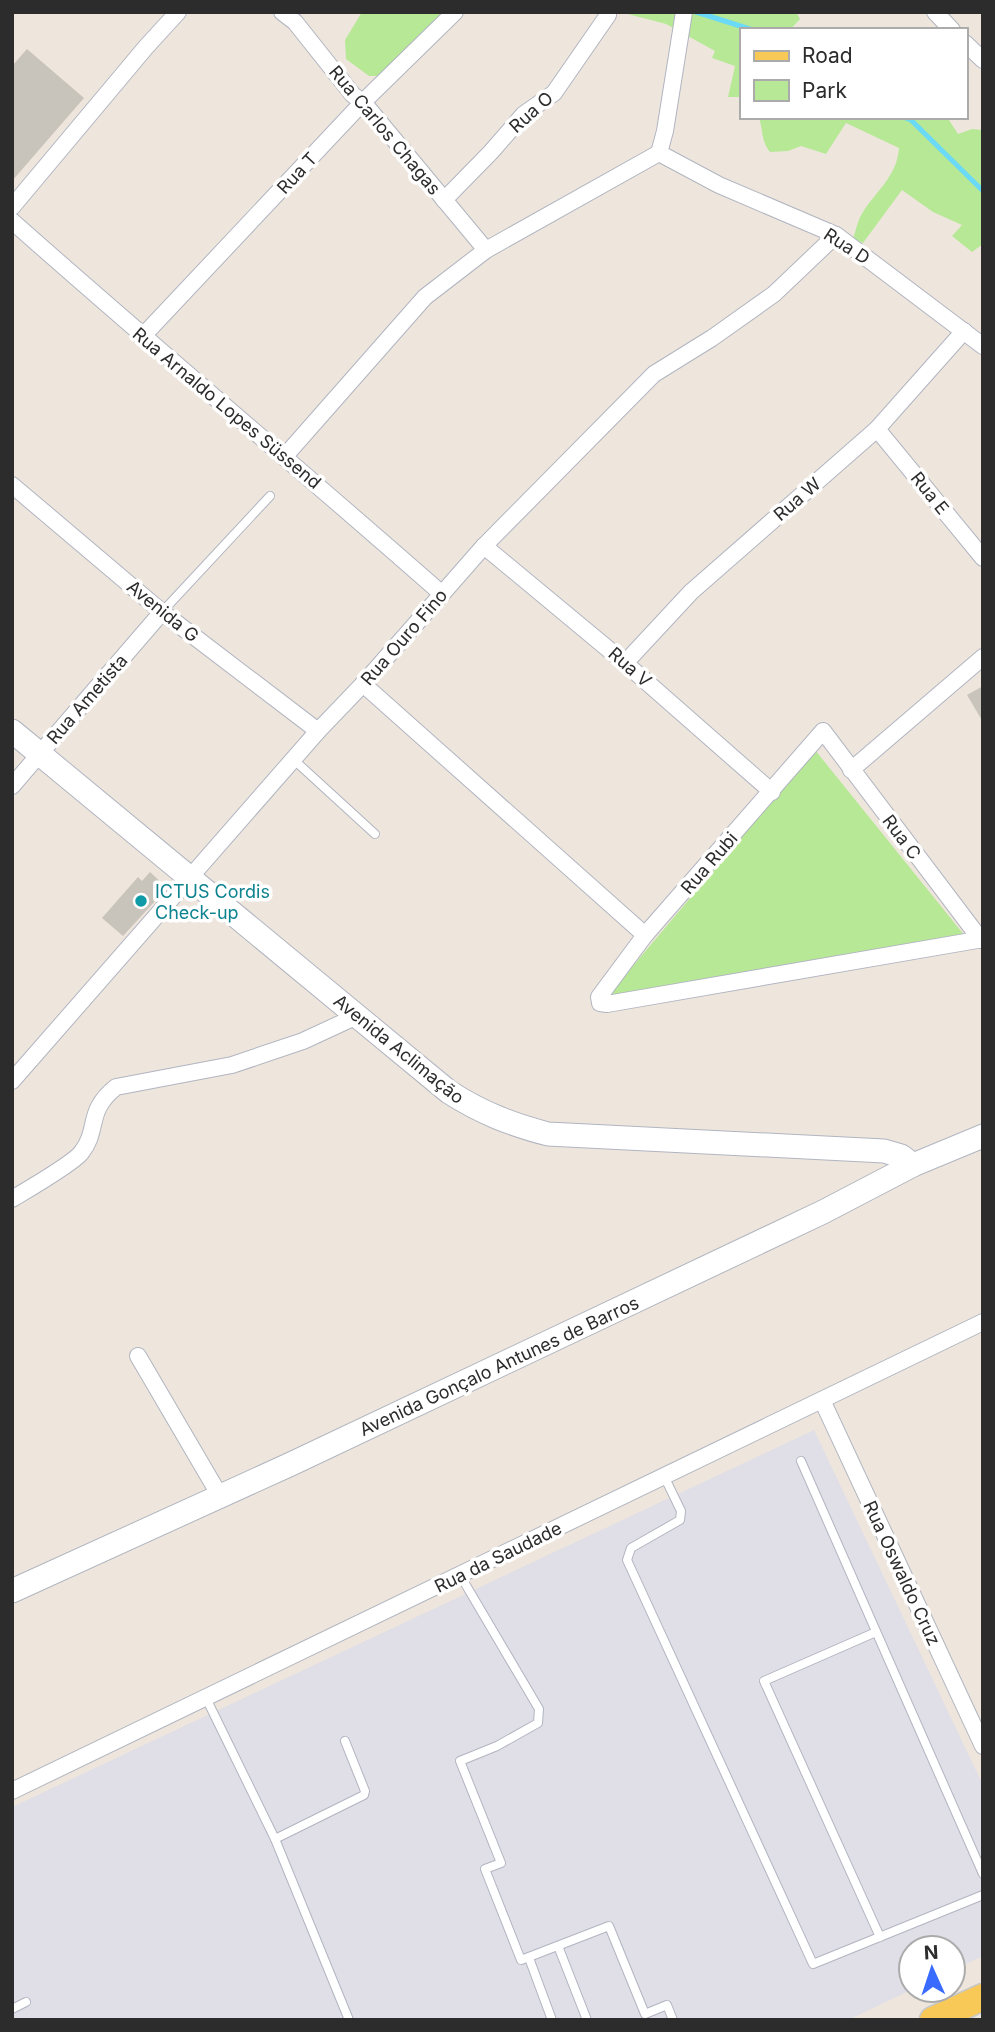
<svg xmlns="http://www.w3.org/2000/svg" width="995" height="2032" font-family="Inter,sans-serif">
	<rect width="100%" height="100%" fill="#eee6dd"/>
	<path fill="#e0dee6" d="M814,1430L983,1785V1956L953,1970V1948H911V1990L848,2020H12V1807Z"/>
	<g fill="#b7e896">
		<path d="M362,12H441L442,19L384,76H369L346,59L345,40Z"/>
		<path d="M620,12H796L800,19L790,30H741V97H728L735,66L712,58L715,51L666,24Z"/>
		<path d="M759,117H947L958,134L972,129L983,130V244L972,252L952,236L962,225L933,212L902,190L863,243L853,239C856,230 858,219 863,212C877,190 897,176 899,148L846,123L826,154L801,146L788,151L770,152C761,141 763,130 759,117Z"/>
		<path d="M815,750L965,936L605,999Z"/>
	</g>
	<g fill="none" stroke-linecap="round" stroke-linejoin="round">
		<g stroke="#6adaf6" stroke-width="5">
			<path d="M696,12L753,30"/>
			<path d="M903,117L911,120L983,191"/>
		</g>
	</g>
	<g fill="#c9c4bb">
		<path d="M27,49L84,98L12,181V66Z"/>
		<path d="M983,686V722L967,695Z"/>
		<path d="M150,872L167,888L123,936L102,918L138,877L142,881Z"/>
	</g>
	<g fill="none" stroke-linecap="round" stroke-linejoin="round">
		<g stroke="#b1b5c0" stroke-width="10">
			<g id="lane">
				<path d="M162,612L270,496"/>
				<path d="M293,759L375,834"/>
				<path d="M801,1461L983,1874"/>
				<path d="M664,1476L681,1511L680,1520L631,1548L627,1560L813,1964L983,1895"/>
				<path d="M460,1575L539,1709L538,1723L497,1746L460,1761L501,1863L485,1869L521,1960L609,1926L645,2014L667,2005L673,2020"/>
				<path d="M876,1632L764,1681L880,1937"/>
				<path d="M206,1698L275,1839L349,2020"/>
				<path d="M275,1839L364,1795L365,1791L345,1741"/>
				<path d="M558,1946L587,2020"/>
				<path d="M529,1958L552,2020"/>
				<path d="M12,2009L26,2002"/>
			</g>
		</g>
		<g stroke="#b1b5c0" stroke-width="18">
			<g id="street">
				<path d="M282,12L295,22L353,95L363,102L486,250"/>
				<path d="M935,12L952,30"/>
				<path d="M965,43L983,60"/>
				<path d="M659,153L719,185L836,235L983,346"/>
				<path d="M444,200L491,152L524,114L554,93L608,15"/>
				<path d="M12,207L146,47L178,12"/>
				<path d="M12,221C154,347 300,469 442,594"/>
				<path d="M142,337L363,102L455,12"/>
				<path d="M877,429L983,558"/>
				<path d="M285,456L425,297L486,250L659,153L665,131L684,12"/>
				<path d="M12,485L162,612L318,731"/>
				<path d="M484,546L625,663L772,792"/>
				<path d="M625,663L691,592L877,429L964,331"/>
				<path d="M363,684L645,935"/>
				<path d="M851,770L983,657"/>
				<path d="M12,786L162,612"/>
				<path d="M981,940L823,731L645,935L599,997L600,1003L607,1004L983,939"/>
				<path d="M12,1081L318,731L363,684L484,546L654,374L712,338L774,294L836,235"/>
				<path d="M12,1199C27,1190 72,1164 81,1153C100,1129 85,1112 116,1087L232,1065L303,1041L357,1016"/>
				<path d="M138,1356L220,1496"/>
				<path d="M822,1400L983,1746"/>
				<path d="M12,1791L983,1322"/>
			</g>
		</g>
		<g stroke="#b1b5c0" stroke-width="25">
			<g id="secondary">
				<path d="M12,731L449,1092C482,1113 510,1124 548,1134L884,1151L901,1156L913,1165"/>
				<path d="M12,1591L291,1464L823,1212L913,1165L983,1136"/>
			</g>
		</g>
		<g stroke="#c8c8c8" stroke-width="29">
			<path id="primary" d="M933,2020L983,1997"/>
		</g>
		<use href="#lane" stroke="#fff" stroke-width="8"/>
		<use href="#street" stroke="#fff" stroke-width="16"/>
		<use href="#secondary" stroke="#fff" stroke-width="23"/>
		<use href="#primary" stroke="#f9c957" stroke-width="26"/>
	</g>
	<circle fill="#0f9aa8" stroke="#fff" stroke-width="2.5" cx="141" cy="901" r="7"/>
	<g text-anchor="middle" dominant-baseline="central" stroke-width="7" stroke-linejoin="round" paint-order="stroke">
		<g font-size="18" fill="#2c2c2c" stroke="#fff">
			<text transform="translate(531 112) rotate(-42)">Rua O</text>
			<text transform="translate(385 130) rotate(50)">Rua Carlos Chagas</text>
			<text transform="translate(297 173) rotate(-47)">Rua T</text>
			<text transform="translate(847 246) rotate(33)">Rua D</text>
			<text transform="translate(227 408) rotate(40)">Rua Arnaldo Lopes Süssend</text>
			<text transform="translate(930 493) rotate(51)">Rua E</text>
			<text transform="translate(797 499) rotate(-41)">Rua W</text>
			<text transform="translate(163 611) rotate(39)">Avenida G</text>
			<text transform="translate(404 637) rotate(-49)">Rua Ouro Fino</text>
			<text transform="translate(630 667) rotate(41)">Rua V</text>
			<text transform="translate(87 699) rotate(-49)">Rua Ametista</text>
			<text transform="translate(902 837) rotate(53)">Rua C</text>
			<text transform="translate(709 863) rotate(-49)">Rua Rubi</text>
			<text transform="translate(399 1049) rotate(39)">Avenida Aclimação</text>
			<text transform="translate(499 1366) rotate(-25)">Avenida Gonçalo Antunes de Barros</text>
			<text transform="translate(498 1557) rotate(-26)">Rua da Saudade</text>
			<text transform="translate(902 1573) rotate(65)">Rua Oswaldo Cruz</text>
		</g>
		<g font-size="18" fill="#0d838f" stroke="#fff" text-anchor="start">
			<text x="155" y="891">ICTUS Cordis<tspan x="155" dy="21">Check-up</tspan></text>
		</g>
	</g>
	<rect width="995" height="2032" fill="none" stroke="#2c2c2c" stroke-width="28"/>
	<rect x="740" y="28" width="228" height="91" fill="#ffffff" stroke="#ababab" stroke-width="2"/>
	<rect x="754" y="51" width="35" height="10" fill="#f9c957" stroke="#ababab" stroke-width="2"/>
	<text x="802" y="63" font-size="21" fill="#2c2c2c">Road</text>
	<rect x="754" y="80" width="35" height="21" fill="#b7e896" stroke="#ababab" stroke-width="2"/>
	<text x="802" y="98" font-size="21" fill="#2c2c2c">Park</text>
	<g transform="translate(932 1969) rotate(357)"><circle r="33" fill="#ffffff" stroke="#ababab" stroke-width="2"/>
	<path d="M0-5L12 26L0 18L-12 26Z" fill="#396bff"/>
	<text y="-10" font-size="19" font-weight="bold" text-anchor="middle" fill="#2c2c2c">N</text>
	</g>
</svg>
